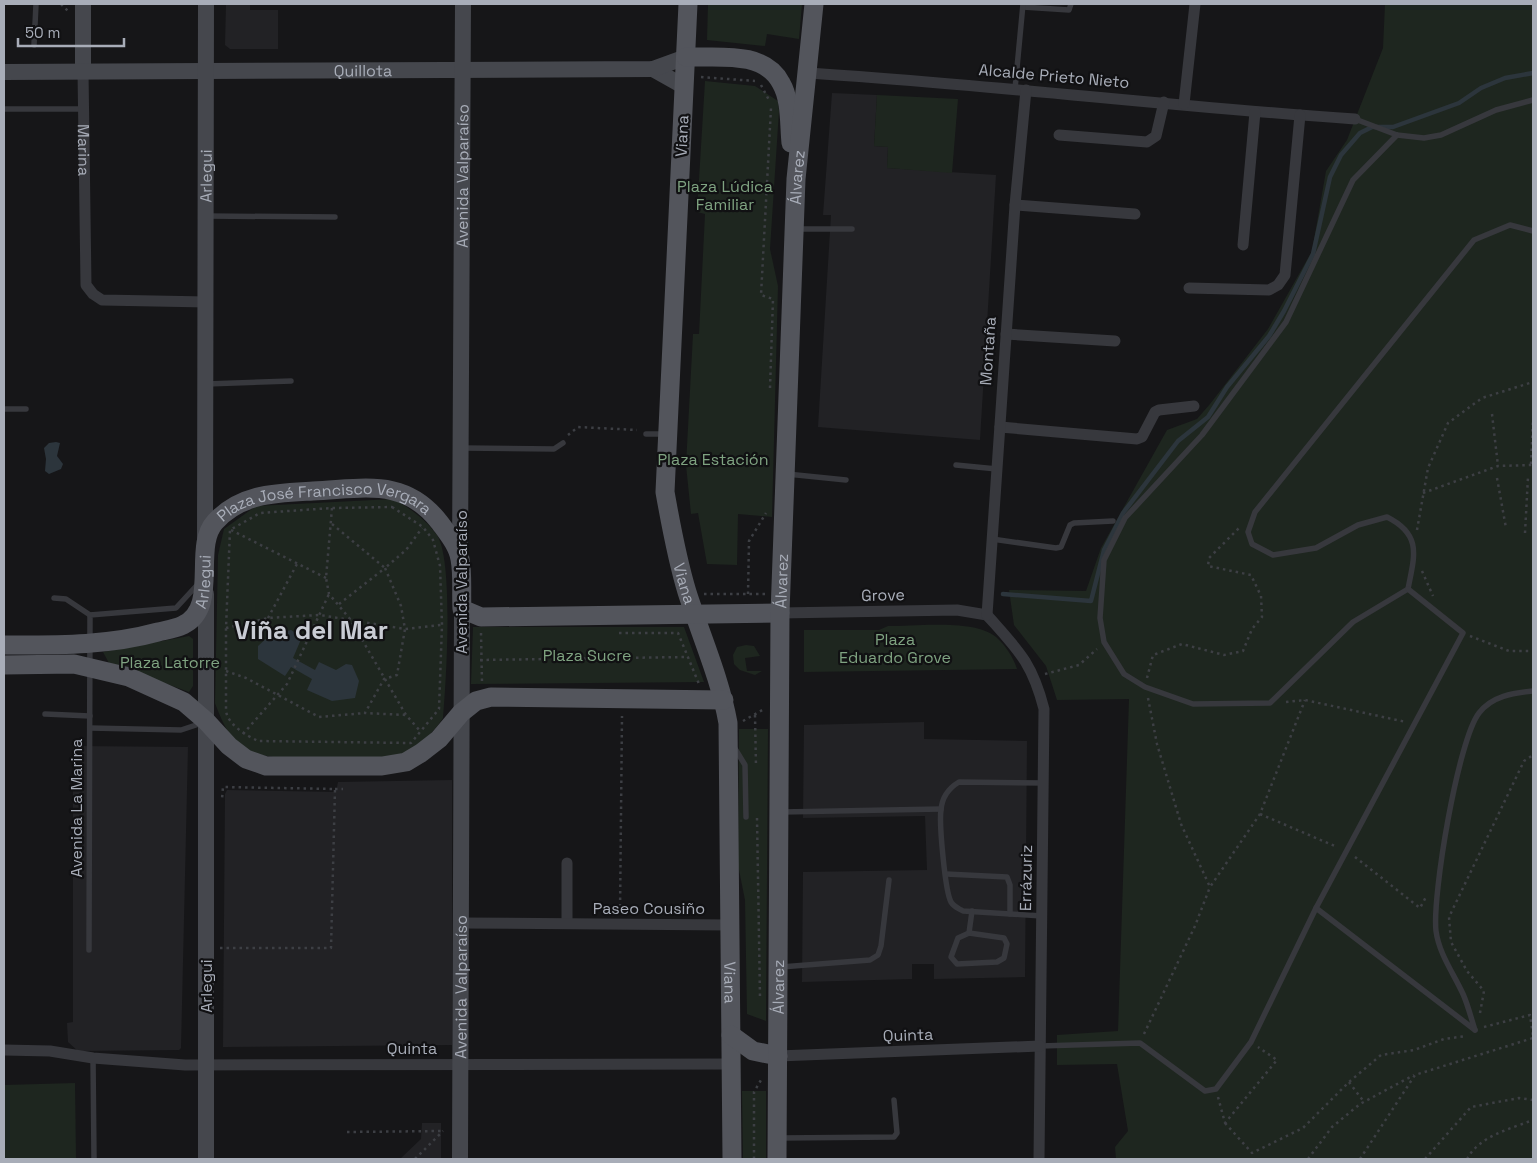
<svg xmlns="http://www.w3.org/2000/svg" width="1537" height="1163" font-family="'Space Grotesk',sans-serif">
	<rect width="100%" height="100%" fill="#161618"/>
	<g fill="#222225">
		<path d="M226,4H250V10H278V49H230L225,45Z"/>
		<path d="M832,93L877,95L874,146L888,147L887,168L996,175L980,440L818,427L831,215H823Z"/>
		<path d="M924,722V739L1027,741L1025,977L934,979V964H912V979L802,982L803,872L927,870L925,816L803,818L804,725Z"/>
		<path d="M73,746L188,747L181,1048L179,1050L78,1051L68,1042L67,1023L73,1022Z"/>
		<path d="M452,780V1045L223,1047L225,794L227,790L336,792L338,782Z"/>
		<path d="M422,1123H441V1159H400L421,1139Z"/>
	</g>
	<g fill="#1e261f">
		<path d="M708,4H802L799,39L767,34L765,46L707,40Z"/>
		<path d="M1385,4H1533V1159H1116L1115,1147L1128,1131L1117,1064L1057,1065V1035L1118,1031L1129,699L1057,700L1046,666L1014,625L1009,590L1086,591L1101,548L1167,430L1197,419L1210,404L1268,329L1312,251L1326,171L1347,140L1383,48Z"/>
		<path d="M705,81L755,86L778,101L779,111L770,249L778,286L772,517L738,514L737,565L707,564L698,513L691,514L686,465L693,334H699L705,214L697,212Z"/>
		<path d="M877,95L958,99L952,173L887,168L888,147L874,146Z"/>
		<path d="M393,499C410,508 425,519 437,535C454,561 446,684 443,718C433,733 421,745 404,753C376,765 273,763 246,750C231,743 220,717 215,703L218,555L224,529L256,506Z"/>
		<path d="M888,626C915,626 976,619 996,637C1006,646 1013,657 1017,669L804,672V630H879Z"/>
		<path d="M473,627H684L704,682L471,684Z"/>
		<path d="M189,636L193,639V686L189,692L109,663L103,652Z"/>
		<path d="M746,645L754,646L760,656L745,658L747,671H762L755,675L740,670L734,664L733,655L737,647Z"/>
		<path d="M739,729H768L766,1021L747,1014L745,900L738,865Z"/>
		<path d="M75,1083L76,1159H4V1085Z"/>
		<path d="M742,1091H766V1159H743Z"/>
	</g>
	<g fill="#2c353c">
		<path d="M56,442L60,443L57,456L63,464L61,469L49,474L45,471L46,459L44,448L49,443Z"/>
		<path d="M291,630L302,637L293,658L315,670L319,662L336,670L346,664L352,665L359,681L355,698L332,701L307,690L312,679L291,667L285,676L258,659V646L269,636Z"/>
	</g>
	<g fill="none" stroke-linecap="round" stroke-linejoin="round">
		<path stroke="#2c353c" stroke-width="4.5" d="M1003,594L1091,601L1104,550L1123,513L1178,441L1208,417L1227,387L1269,336L1284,311L1313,254L1330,177L1341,155L1360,133L1372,127H1393L1459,103L1481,88L1505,78L1533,73"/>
		<g stroke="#3d3f44" stroke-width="2.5" stroke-dasharray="2.5 4" stroke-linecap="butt">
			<path d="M61,4L68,11"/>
			<path d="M701,77L755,81"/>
			<path d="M761,85L770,102"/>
			<path d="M770,388L773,299L761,295L771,108"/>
			<path d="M1492,414L1498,466"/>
			<path d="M568,435L578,427L637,430"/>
			<path d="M1531,464L1533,419"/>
			<path d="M1497,478L1506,528"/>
			<path d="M1423,493L1498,466L1533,465"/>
			<path d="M392,507L423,527L433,540L440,566L442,625L439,709L411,743L258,741C246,735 228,725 226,711V628L230,530L260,513L332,508Z"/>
			<path d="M332,508L326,578L329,594L350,619L406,715L421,732"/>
			<path d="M332,524L385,568L406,550L422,528"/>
			<path d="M231,530L326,578"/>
			<path d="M1417,530L1428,468L1448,423L1482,398L1533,382"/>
			<path d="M1525,533L1528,477"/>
			<path d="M1422,571L1433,596"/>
			<path d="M704,594H765"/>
			<path d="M748,594L749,541L766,513"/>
			<path d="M339,604L385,568L401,606L405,629L397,675L384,679L365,713L406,715"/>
			<path d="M268,618L297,564"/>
			<path d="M226,628L268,618L320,615L405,629L441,625"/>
			<path d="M481,633L482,683"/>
			<path d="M619,633H678L699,684"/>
			<path d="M1470,636L1509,651H1533"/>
			<path d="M480,660L687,657"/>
			<path d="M226,671L246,678L319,717L365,713"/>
			<path d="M1045,674L1079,665L1097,649"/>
			<path d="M1147,678L1153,655L1182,644L1224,655L1243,651L1252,629L1262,617L1261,596L1251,575L1208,566L1209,558L1239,528"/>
			<path d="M1148,698L1157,744L1181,824L1210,887L1260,814L1305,700"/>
			<path d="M1286,702L1305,700L1406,722"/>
			<path d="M755,715L756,767"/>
			<path d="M743,721L764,709"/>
			<path d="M243,734L287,684L329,594"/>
			<path d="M335,789H343"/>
			<path d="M1260,814L1337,847"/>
			<path d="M757,818L760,997"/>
			<path d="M1355,857L1420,908L1426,897H1428"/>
			<path d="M620,913L622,716"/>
			<path d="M220,948H331L335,789L223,787L222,799"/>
			<path d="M1480,1013L1484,991L1467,971L1451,942L1449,917L1524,761L1533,755"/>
			<path d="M1484,1027L1530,1015L1533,1036"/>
			<path d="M1144,1034L1195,926L1210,887"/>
			<path d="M1349,1082L1364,1102"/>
			<path d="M1218,1097L1225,1123L1277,1060L1258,1047"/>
			<path d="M1225,1123L1252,1153L1303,1128L1349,1082L1381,1055L1414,1050L1444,1039L1466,1036"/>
			<path d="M347,1132L442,1131"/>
			<path d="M415,1159L443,1131"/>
			<path d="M754,1159V1092L761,1080"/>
			<path d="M1308,1159L1332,1127L1360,1104L1414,1075"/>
			<path d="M1360,1159L1415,1075L1533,1038"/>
			<path d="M1425,1159L1471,1107L1519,1098L1533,1100"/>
			<path d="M1467,1159C1479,1136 1510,1129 1533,1120"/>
		</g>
		<g stroke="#37383d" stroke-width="5.5">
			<path d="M1023,7L1069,10L1071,4"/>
			<path d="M34,45L36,4"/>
			<path d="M1015,89L1023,4"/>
			<path d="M4,109H84"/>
			<path d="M1355,119L1397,135L1424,138L1441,135L1496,110L1533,100"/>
			<path d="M1397,135L1353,180L1286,322L1202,435L1125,518L1104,560L1100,618L1104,642L1124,674L1145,687L1193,704L1270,703L1353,622L1408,589C1414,557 1423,535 1387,517L1358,525L1316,548L1273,555L1252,544L1248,532L1255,512L1474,240L1510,225L1533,231"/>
			<path d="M207,216L335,217"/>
			<path d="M797,229H852"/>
			<path d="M206,384L291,381"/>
			<path d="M4,409H26"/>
			<path d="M646,434H664"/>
			<path d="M463,448L554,449L563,443"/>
			<path d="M956,465L997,469"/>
			<path d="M787,474L846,480"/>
			<path d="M992,539L1056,548L1061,547L1070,525L1074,523L1113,521"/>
			<path d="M54,598L66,599L90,615"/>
			<path d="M45,714L90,716"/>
			<path d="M90,728L181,730L202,723"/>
			<path d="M734,747L745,765L746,817"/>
			<path d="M782,812L941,809"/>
			<path d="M946,874L1007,877L1010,885V914"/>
			<path d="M1316,908L1475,1030"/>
			<path d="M1042,916L963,911C958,908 954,907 951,902C945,891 939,823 941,810C942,797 949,788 959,782L1044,783"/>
			<path d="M969,933L1004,938L1007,944L1004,958L997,962L957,964L951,957L958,938Z"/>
			<path d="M969,933L972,911"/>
			<path d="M89,950L90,615L176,608L199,583"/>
			<path d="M781,967L870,960L878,955L881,946L889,880"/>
			<path d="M1475,1030C1471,1018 1468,1005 1463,994C1454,974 1439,954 1436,931C1432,896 1458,740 1479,713C1492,696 1513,693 1533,691"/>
			<path d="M1040,1046L1140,1043L1205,1091L1216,1089L1251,1042L1316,908L1463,633L1408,589"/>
			<path d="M93,1058L94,1159"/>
			<path d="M780,1138L894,1137L897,1133L894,1100"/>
		</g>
		<g stroke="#37383d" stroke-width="11">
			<path id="s1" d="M83,71L86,285L93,294L102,300L207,302"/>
			<path d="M806,73C989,84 1172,107 1355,119"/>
			<path d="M1184,104L1195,4"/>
			<path d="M1059,135L1147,142L1156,136L1164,102"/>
			<path d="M1015,205L1135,214"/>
			<path d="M1243,245L1255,112"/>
			<path d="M1189,288L1269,290L1278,285L1285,275L1300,115"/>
			<path d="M1006,334L1115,341"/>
			<path d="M1000,427L1137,439L1142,437L1155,412L1159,410L1194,406"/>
			<path d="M780,613L957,610L987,615"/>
			<path d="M987,615C1018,650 1032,662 1044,709L1039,1159"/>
			<path d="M987,615L1015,205L1026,90"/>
			<path d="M567,863V923"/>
			<path d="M461,923L730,925"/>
			<path d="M4,1050L50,1051L93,1058L185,1065L732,1064"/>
			<path d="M778,1056L1040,1046"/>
		</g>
		<g stroke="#45474d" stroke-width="16">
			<path d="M83,4V71"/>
			<path d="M653,69L685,87"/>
			<path id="s2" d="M4,72L653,69L686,57"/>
			<path id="s3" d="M205,541L206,4"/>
			<path id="s4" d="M460,556L463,4"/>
			<path d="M206,594V1159"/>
			<path id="s5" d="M460,1159L462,609"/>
		</g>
		<g stroke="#53555c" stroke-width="19">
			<path id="s6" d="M688,4L665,492C671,526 677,559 687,592C701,636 720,678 728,723L732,1159"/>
			<path d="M686,57C717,58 764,50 781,83C791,100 789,124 791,143"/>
			<path id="s7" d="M4,645C56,645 107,646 158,632C166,630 175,629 183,625C220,608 192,547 215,522C241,493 277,493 313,491C364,489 405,477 440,523C448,534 458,546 460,559C463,575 461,593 462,609L481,617L780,613"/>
			<path d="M4,665L74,664L129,677L184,702L206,721L229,746L246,759L266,766H382L406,762L421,753L439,739L461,713L476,701L491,697L724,700"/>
			<path d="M731,1035L753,1051L778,1056"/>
			<path id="s8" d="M777,1159L780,613L796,179L814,4"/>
		</g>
	</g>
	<g text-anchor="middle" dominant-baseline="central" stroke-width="4.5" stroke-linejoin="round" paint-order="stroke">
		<g font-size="16" fill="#a8adb8" stroke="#111113">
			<text stroke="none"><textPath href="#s2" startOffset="359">Quillota</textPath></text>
			<text transform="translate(1054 76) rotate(5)">Alcalde Prieto Nieto</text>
			<text transform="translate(682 136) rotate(-87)">Viana</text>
			<text stroke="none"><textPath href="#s1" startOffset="79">Marina</textPath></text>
			<text stroke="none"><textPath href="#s8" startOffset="982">Álvarez</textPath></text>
			<text stroke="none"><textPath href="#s3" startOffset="365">Arlegui</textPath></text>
			<text stroke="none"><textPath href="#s4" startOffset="380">Avenida Valparaíso</textPath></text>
			<text transform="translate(988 351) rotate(-86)">Montaña</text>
			<text stroke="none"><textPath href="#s7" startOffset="411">Plaza José Francisco Vergara</textPath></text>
			<text stroke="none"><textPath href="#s7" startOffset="232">Arlegui</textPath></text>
			<text stroke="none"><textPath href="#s8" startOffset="578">Álvarez</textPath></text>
			<text transform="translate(461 582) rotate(-90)">Avenida Valparaíso</text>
			<text stroke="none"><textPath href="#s6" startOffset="582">Viana</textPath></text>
			<text transform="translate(883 595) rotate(-1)">Grove</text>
			<text transform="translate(76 808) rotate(-90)">Avenida La Marina</text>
			<text transform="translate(1026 878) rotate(-89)">Errázuriz</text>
			<text x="649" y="908">Paseo Cousiño</text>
			<text stroke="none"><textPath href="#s6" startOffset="988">Viana</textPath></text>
			<text transform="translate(206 986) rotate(-90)">Arlegui</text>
			<text stroke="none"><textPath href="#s5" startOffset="172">Avenida Valparaíso</textPath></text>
			<text stroke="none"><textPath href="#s8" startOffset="172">Álvarez</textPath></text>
			<text transform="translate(908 1035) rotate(-2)">Quinta</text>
			<text x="412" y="1048">Quinta</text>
		</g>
		<g font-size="16" fill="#7fa381" stroke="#111113">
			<text x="725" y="186">Plaza Lúdica<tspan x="725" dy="18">Familiar</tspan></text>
			<text x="713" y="459">Plaza Estación</text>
			<text x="895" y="639">Plaza<tspan x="895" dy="18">Eduardo Grove</tspan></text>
			<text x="587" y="655">Plaza Sucre</text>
			<text x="170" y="662">Plaza Latorre</text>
		</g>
		<g font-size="26" font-weight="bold" fill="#c9ccd4" stroke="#111113">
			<text x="311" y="630">Viña del Mar</text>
		</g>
	</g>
	<rect width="1537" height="1163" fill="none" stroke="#a8adb8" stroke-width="10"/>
	<path d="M18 38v8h106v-8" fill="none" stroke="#a8adb8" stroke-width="2.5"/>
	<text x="25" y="38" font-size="15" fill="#a8adb8" stroke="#111113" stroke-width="4" paint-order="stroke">50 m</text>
</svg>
